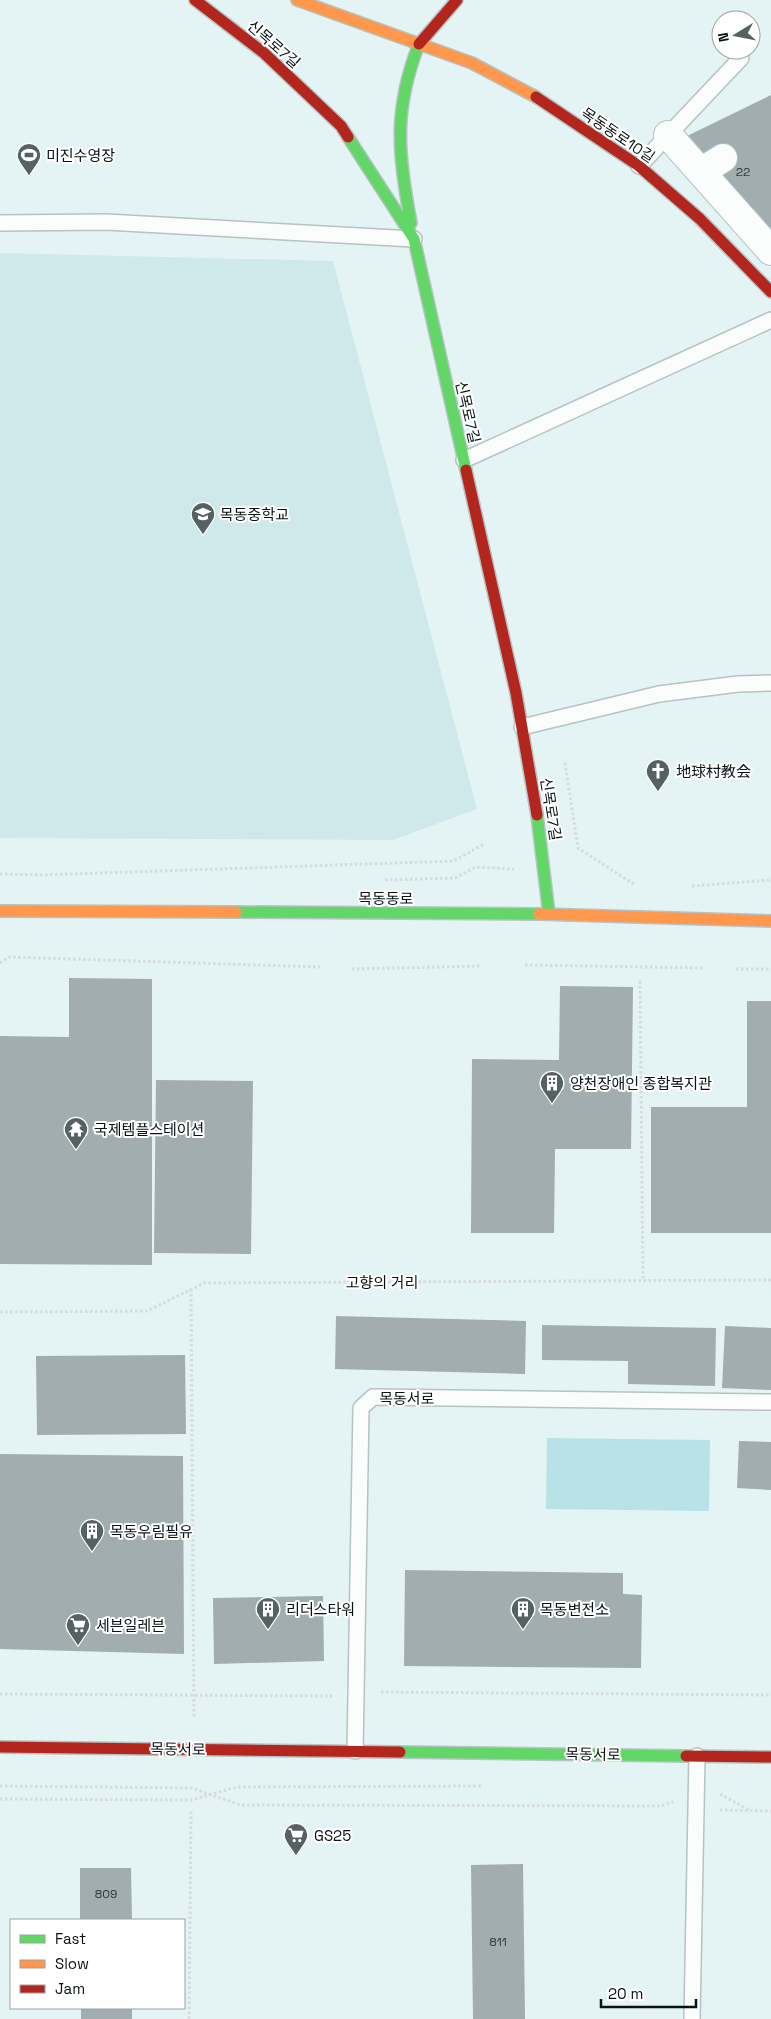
<svg xmlns="http://www.w3.org/2000/svg" width="771" height="2019" font-family="'Space Grotesk','Noto Sans KR',sans-serif">
	<rect width="100%" height="100%" fill="#e4f3f4"/>
	<path fill="#cfe9eb" d="M0,253L333,261L477,809L393,840L0,838Z"/>
	<path fill="#b8e2e6" d="M547,1438L710,1440L709,1511L546,1509Z"/>
	<g fill="#a1adae">
		<path d="M771,95V236L685,137Z"/>
		<path d="M69,978L152,979V1265L0,1264V1036L69,1037Z"/>
		<path d="M560,986L633,987L631,1149H555L554,1233H471L472,1059L559,1060Z"/>
		<path d="M747,1001H771V1233H651V1107H747Z"/>
		<path d="M156,1080L253,1081L251,1254L154,1253Z"/>
		<path d="M336,1316L526,1321L525,1374L335,1369Z"/>
		<path d="M542,1325L716,1328L715,1386L628,1384V1361L542,1360Z"/>
		<path d="M725,1326L771,1328V1390L722,1388Z"/>
		<path d="M185,1355L186,1434L37,1435L36,1356Z"/>
		<path d="M739,1441L771,1442V1490L737,1488Z"/>
		<path d="M0,1454L183,1456L184,1654L0,1649Z"/>
		<path d="M405,1570L623,1573V1594L642,1595L641,1668L404,1666Z"/>
		<path d="M323,1596L324,1661L214,1664L213,1598Z"/>
		<path d="M523,1864L525,2019H473L471,1865Z"/>
		<path d="M80,1868H131L132,1920H80Z"/>
		<rect x="81" y="2008" width="51" height="11"/>
	</g>
	<g fill="none" stroke-linecap="round" stroke-linejoin="round">
		<g stroke="#b6c2c3" stroke-width="18">
			<g id="lane">
				<path d="M639,166L741,58"/>
				<path d="M0,223L106,222L414,239"/>
				<path d="M464,460L771,320"/>
				<path d="M522,727L659,694L738,684L771,683"/>
				<path d="M355,1751L361,1408L373,1397L771,1402"/>
				<path d="M692,2019L697,1756"/>
			</g>
		</g>
		<g stroke="#b6c2c3" stroke-width="30">
			<g id="street">
				<path d="M668,135L771,251"/>
				<path d="M701,172L723,158"/>
			</g>
		</g>
		<g stroke="#b6c2c3" stroke-width="14">
			<g id="fast">
				<path d="M348,137L414,239L466,470"/>
				<path d="M411,223C398,155 393,110 419,44"/>
				<path d="M537,815L549,914"/>
				<path d="M236,912L539,914"/>
				<path d="M400,1752L686,1756"/>
			</g>
		</g>
		<g stroke="#b6c2c3" stroke-width="14">
			<g id="slow">
				<path d="M297,0L472,63L536,97"/>
				<path d="M0,911L236,912"/>
				<path d="M539,914L771,921"/>
			</g>
		</g>
		<g stroke="#b6c2c3" stroke-width="14">
			<g id="jam">
				<path d="M195,0L264,53L341,126L348,137"/>
				<path d="M419,44L457,0"/>
				<path d="M536,97L639,166L700,219L771,292"/>
				<path d="M466,470L516,693L537,815"/>
				<path d="M0,1747L400,1752"/>
				<path d="M686,1756L771,1757"/>
			</g>
		</g>
		<g stroke="#d6dbdb" stroke-width="3" stroke-dasharray="2.5 2.5" stroke-linecap="butt">
			<path d="M565,763L578,848L635,885"/>
			<path d="M0,874L41,875L454,861L484,844"/>
			<path d="M385,880L455,878L476,867L514,869"/>
			<path d="M692,886L771,880"/>
			<path d="M0,963L9,957L320,967"/>
			<path d="M525,965L705,968"/>
			<path d="M352,969L482,966"/>
			<path d="M736,969H771"/>
			<path d="M640,981L643,1281"/>
			<path d="M191,1289L194,1719"/>
			<path d="M0,1312L147,1311L204,1283L771,1280"/>
			<path d="M381,1692L771,1695"/>
			<path d="M0,1694L332,1696"/>
			<path d="M0,1786L192,1788L240,1805L661,1806L673,1802"/>
			<path d="M720,1794L749,1810"/>
			<path d="M0,1799L191,1800L237,1787L483,1786"/>
			<path d="M720,1810L771,1811"/>
			<path d="M189,2019L191,1810"/>
		</g>
		<use href="#lane" stroke="#fbfdfd" stroke-width="15"/>
		<use href="#street" stroke="#fbfdfd" stroke-width="28"/>
		<use href="#fast" stroke="#63d668" stroke-width="11"/>
		<use href="#slow" stroke="#ff974d" stroke-width="11"/>
		<use href="#jam" stroke="#b3261e" stroke-width="11"/>
	</g>
	<defs>
		<g id="stadium-pin" transform="scale(1.25)"><path d="M0 17L-7.5 6A9.5 9.5 0 1 1 7.5 6Z" fill="#566161" stroke="#fff"/><path d="M0-5a6.5 5 0 1 0 0 10a6.5 5 0 1 0 0-10ZM-3.5-1.8h7v3.6h-7Z" fill="#fff"/></g>
		<g id="school-pin" transform="scale(1.25)"><path d="M0 17L-7.5 6A9.5 9.5 0 1 1 7.5 6Z" fill="#566161" stroke="#fff"/><path d="M0-5L7-2L0 1L-7-2ZM-4 1L0 2.5L4 1V4Q0 6-4 4Z" fill="#fff"/></g>
		<g id="church-pin" transform="scale(1.25)"><path d="M0 17L-7.5 6A9.5 9.5 0 1 1 7.5 6Z" fill="#566161" stroke="#fff"/><path d="M-1.2-6h2.4v3.5h3.3v2.4h-3.3V6h-2.4V-.1h-3.3v-2.4h3.3Z" fill="#fff"/></g>
		<g id="building-pin" transform="scale(1.25)"><path d="M0 17L-7.5 6A9.5 9.5 0 1 1 7.5 6Z" fill="#566161" stroke="#fff"/><path d="M-4-6H4V6H1V3H-1V6H-4ZM-2.5-4.3h1.7v1.8h-1.7ZM.8-4.3h1.7v1.8H.8ZM-2.5-1h1.7V.8h-1.7ZM.8-1h1.7V.8H.8Z" fill="#fff"/></g>
		<g id="temple-pin" transform="scale(1.25)"><path d="M0 17L-7.5 6A9.5 9.5 0 1 1 7.5 6Z" fill="#566161" stroke="#fff"/><path d="M0-6L5-2H3V0L6.5 2.5H4V6H1.5V3h-3V6H-4V2.5H-6.5L-3 0V-2H-5Z" fill="#fff"/></g>
		<g id="supermarket-pin" transform="scale(1.25)"><path d="M0 17L-7.5 6A9.5 9.5 0 1 1 7.5 6Z" fill="#566161" stroke="#fff"/><path d="M-6-5.5h2.5l.6 2H6L4.5 2H-2.5L-4.4-4H-6ZM-1.5 3.2a1.3 1.3 0 1 0 .1 0ZM3 3.2a1.3 1.3 0 1 0 .1 0Z" fill="#fff"/></g>
	</defs>
	<g fill-rule="evenodd">
		<use href="#stadium-pin" x="29" y="155"/>
		<use href="#school-pin" x="203" y="514"/>
		<use href="#church-pin" x="658" y="771"/>
		<use href="#building-pin" x="552" y="1083"/>
		<use href="#temple-pin" x="76" y="1129"/>
		<use href="#building-pin" x="92" y="1531"/>
		<use href="#building-pin" x="268" y="1609"/>
		<use href="#building-pin" x="523" y="1609"/>
		<use href="#supermarket-pin" x="78" y="1625"/>
		<use href="#supermarket-pin" x="296" y="1835"/>
	</g>
	<g text-anchor="middle" dominant-baseline="central" stroke-width="4" stroke-linejoin="round" paint-order="stroke">
		<g font-size="12" fill="#2f3939">
			<text x="743" y="172">22</text>
			<text x="106" y="1894">809</text>
			<text x="498" y="1942">811</text>
		</g>
		<g font-size="15" fill="#091212" stroke="#fff">
			<text transform="translate(274 44) rotate(41)">신목로7길</text>
			<text transform="translate(618 135) rotate(34)">목동동로10길</text>
			<text transform="translate(468 412) rotate(77)">신목로7길</text>
			<text transform="translate(551 809) rotate(81)">신목로7길</text>
			<text x="386" y="898">목동동로</text>
			<text x="382" y="1282">고향의 거리</text>
			<text x="407" y="1398">목동서로</text>
			<text transform="translate(178 1749) rotate(1)">목동서로</text>
			<text transform="translate(593 1754) rotate(1)">목동서로</text>
		</g>
		<g font-size="15" fill="#091212" stroke="#fff" text-anchor="start">
			<text x="46" y="155">미진수영장</text>
			<text x="220" y="514">목동중학교</text>
			<text x="676" y="771">地球村教会</text>
			<text x="570" y="1083">양천장애인 종합복지관</text>
			<text x="94" y="1129">국제템플스테이션</text>
			<text x="110" y="1531">목동우림필유</text>
			<text x="286" y="1609">리더스타워</text>
			<text x="540" y="1609">목동변전소</text>
			<text x="96" y="1625">세븐일레븐</text>
			<text x="314" y="1835">GS25</text>
		</g>
	</g>
	<rect x="10" y="1919" width="175" height="90" fill="#ffffff" stroke="#9da0a0"/>
	<rect x="20" y="1935" width="25" height="8" fill="#63d668" stroke="#9da0a0"/>
	<text x="55" y="1944" font-size="15" fill="#091212">Fast</text>
	<rect x="20" y="1960" width="25" height="8" fill="#ff974d" stroke="#9da0a0"/>
	<text x="55" y="1969" font-size="15" fill="#091212">Slow</text>
	<rect x="20" y="1985" width="25" height="8" fill="#b3261e" stroke="#9da0a0"/>
	<text x="55" y="1994" font-size="15" fill="#091212">Jam</text>
	<g transform="translate(736 35) rotate(260)"><circle r="24" fill="#ffffff" stroke="#9da0a0"/>
	<path d="M0-4L9 19L0 12L-9 19Z" fill="#566161"/>
	<text y="-8" font-size="14" font-weight="bold" text-anchor="middle" fill="#091212">N</text>
	</g>
	<path d="M601 1999v8h95v-8" fill="none" stroke="#091212" stroke-width="2.5"/>
	<text x="608" y="1999" font-size="15" fill="#091212" stroke="#ffffff" stroke-width="4" paint-order="stroke">20 m</text>
</svg>
